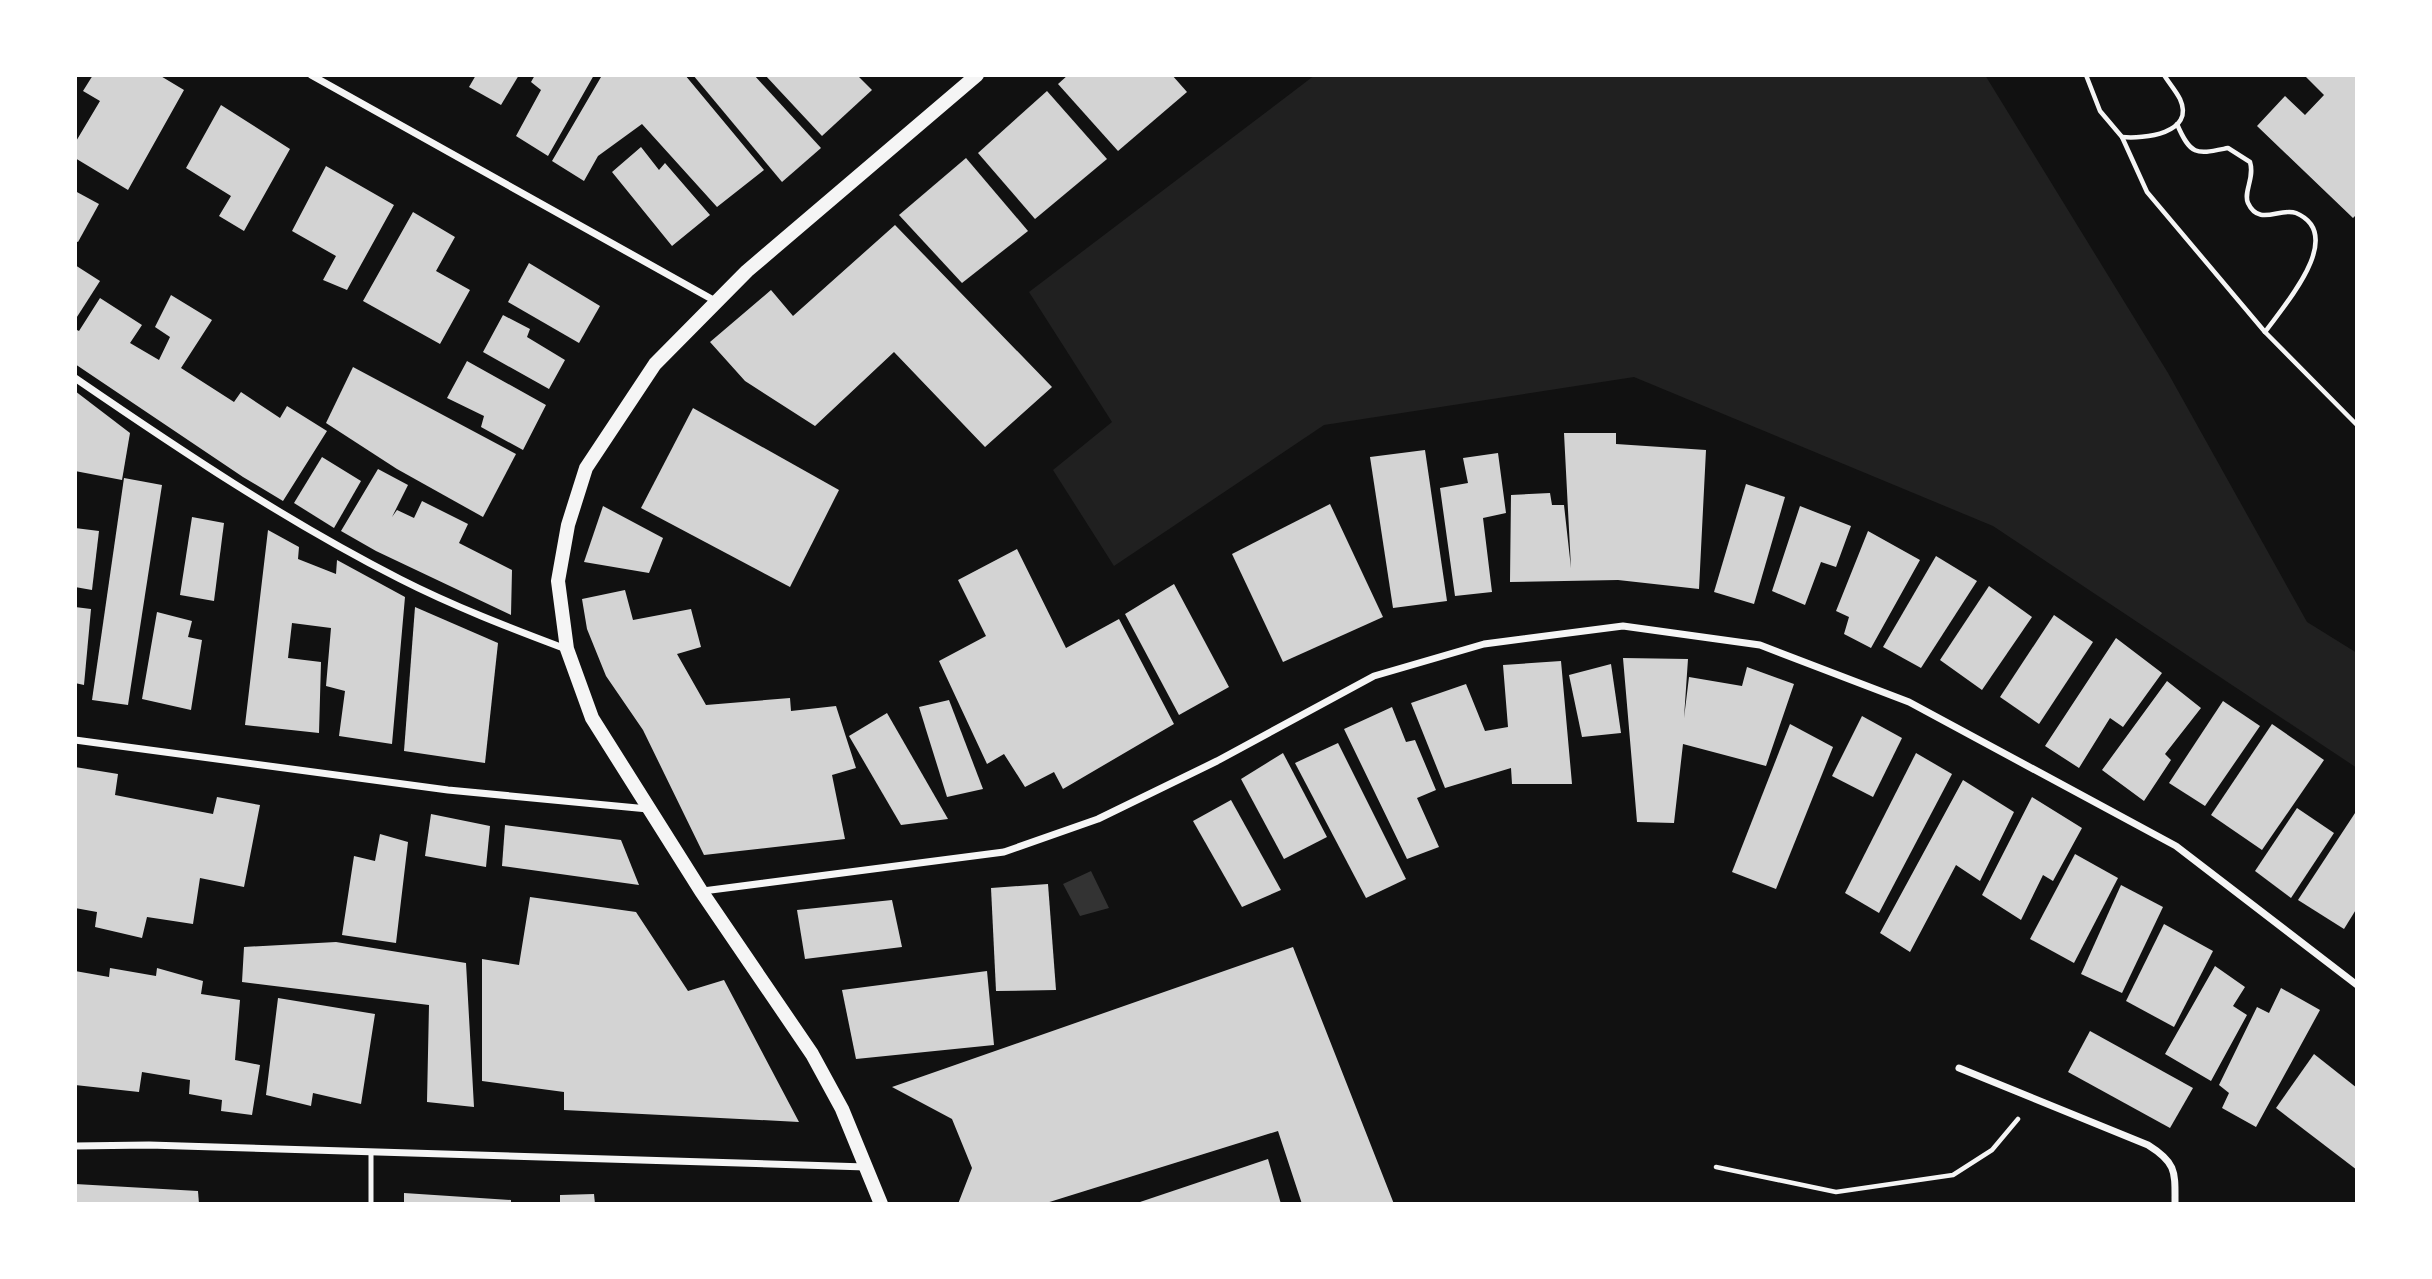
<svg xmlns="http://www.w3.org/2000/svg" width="2432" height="1279" font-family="'Open Sans',sans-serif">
	<rect width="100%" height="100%" fill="#111"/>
	<path fill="#202020" d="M1315,75H1985L2168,373L2307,622L2357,653V768L1993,526L1634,377L1324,425L1114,566L1053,470L1112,422L1029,292Z"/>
	<path fill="#333" d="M1091,871L1109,908L1080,916L1063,884Z"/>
	<g fill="#d3d3d3">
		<path d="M93,75H159L184,90L128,190L75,158V143L100,101L83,91Z"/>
		<path d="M476,75H519L501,105L469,87Z"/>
		<path d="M535,75H594L548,156L516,136L541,90L531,82Z"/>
		<path d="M599,75H685L764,170L717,207L642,124L598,156L584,181L552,161L601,77Z"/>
		<path d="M693,75H754L821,148L782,182Z"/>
		<path d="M765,75H857L872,90L822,136Z"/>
		<path d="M1068,75H1172L1187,92L1118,151L1058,84Z"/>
		<path d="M2304,75H2357V214L2353,218L2257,126L2285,96L2305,115L2324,95Z"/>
		<path d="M1047,91L1107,159L1035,219L978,153Z"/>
		<path d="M221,105L290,149L244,231L219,216L231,196L186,168Z"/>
		<path d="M641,147L659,170L665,163L710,215L672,246L612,172Z"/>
		<path d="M966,158L1028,231L962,283L899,215Z"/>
		<path d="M326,166L394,205L347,290L323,280L336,256L292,231Z"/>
		<path d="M75,191L99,204L78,242L75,241Z"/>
		<path d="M413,212L455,237L436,271L470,290L440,344L363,301Z"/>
		<path d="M895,225L1052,387L985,447L894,352L815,426L745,381L710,342L771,290L793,316Z"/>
		<path d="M529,263L600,306L579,343L508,302Z"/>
		<path d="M75,265L100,281L75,320Z"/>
		<path d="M171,295L212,320L181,368L234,402L241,392L280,418L287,406L327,431L283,501L243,477L75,364V329L79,331L100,298L142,325L130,343L159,360L170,337L155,327Z"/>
		<path d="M503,315L530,329L527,337L565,360L549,389L483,352Z"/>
		<path d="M467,361L546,405L523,450L481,427L484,416L447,398Z"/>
		<path d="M353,367L516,454L483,517L397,469L326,423Z"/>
		<path d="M75,391L130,433L122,480L75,471Z"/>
		<path d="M693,408L839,490L790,587L641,508Z"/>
		<path d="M1564,433H1616V444L1706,450L1699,589L1618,580L1510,582L1511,495L1550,493L1552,505H1564L1571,568Z"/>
		<path d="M1425,450L1447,601L1393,608L1370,457Z"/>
		<path d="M1498,453L1506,513L1483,518L1492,592L1455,596L1440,488L1468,483L1463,458Z"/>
		<path d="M322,457L361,481L334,528L294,503Z"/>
		<path d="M378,469L408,485L392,517L397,510L414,518L422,501L468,524L459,543L512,570L511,615L376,551L341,531Z"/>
		<path d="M124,478L162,485L128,705L92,700Z"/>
		<path d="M1746,484L1785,497L1754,604L1714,592Z"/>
		<path d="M1330,504L1383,617L1283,662L1232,554Z"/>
		<path d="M603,506L663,538L649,573L584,562Z"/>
		<path d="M1800,506L1851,526L1836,567L1821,562L1805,605L1772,591Z"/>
		<path d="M192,517L224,523L214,601L180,595Z"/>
		<path d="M75,528L99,531L92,590L75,587Z"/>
		<path d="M268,530L299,547L298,559L336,574L337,560L405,597L392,744L339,736L345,691L326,686L331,628L292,623L288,658L321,662L319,733L245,725Z"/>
		<path d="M1868,531L1920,560L1871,648L1844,634L1849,617L1836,611Z"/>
		<path d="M1017,549L1066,648L1119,619L1174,724L1063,789L1054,772L1025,787L1004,754L987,764L939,661L986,636L958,580Z"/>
		<path d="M1936,556L1977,581L1921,668L1883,647Z"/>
		<path d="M1174,584L1229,687L1179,715L1125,614Z"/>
		<path d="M1989,586L2032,617L1982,690L1940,660Z"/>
		<path d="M625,590L633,620L691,609L701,647L677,654L706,705L790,698L791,711L836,706L856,768L832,775L845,839L704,855L643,730L606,676L587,629L582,599Z"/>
		<path d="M75,607L91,609L84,685L75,683Z"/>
		<path d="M415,607L498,643L485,763L404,751Z"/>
		<path d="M157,612L192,621L188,637L202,640L191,710L142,699Z"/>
		<path d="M2054,615L2093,642L2039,724L2000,697Z"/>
		<path d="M2116,638L2162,673L2123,727L2110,718L2079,768L2045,746Z"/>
		<path d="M1623,658L1688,659L1684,718L1689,677L1742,686L1747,667L1794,684L1766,766L1683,744L1674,823L1637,822Z"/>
		<path d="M1561,661L1572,784H1512L1511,768L1445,788L1411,703L1466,684L1485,731L1508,727L1503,665Z"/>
		<path d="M1611,664L1621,733L1582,737L1569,675Z"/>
		<path d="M2167,681L2201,708L2165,754L2171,760L2144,801L2102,770Z"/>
		<path d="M949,700L983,789L947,797L919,707Z"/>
		<path d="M2223,701L2260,726L2205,806L2169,783Z"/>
		<path d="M1392,707L1406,742L1415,740L1436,790L1417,798L1439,847L1407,859L1344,729Z"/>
		<path d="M887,713L948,819L901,825L849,736Z"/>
		<path d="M1862,716L1902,738L1873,797L1832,776Z"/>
		<path d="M1790,724L1833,747L1776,889L1732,872Z"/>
		<path d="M2272,724L2324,760L2262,850L2211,815Z"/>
		<path d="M1338,743L1406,879L1366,898L1295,763Z"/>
		<path d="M1283,753L1327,837L1284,859L1241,779Z"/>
		<path d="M1916,753L1952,774L1879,913L1845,893Z"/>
		<path d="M75,767L118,774L115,795L166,805L213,814L217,797L260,805L244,887L200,878L193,924L147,917L142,938L95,927L97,912L75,908Z"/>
		<path d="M1963,780L2014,812L1980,881L1956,865L1910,952L1880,933Z"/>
		<path d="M2032,797L2082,828L2053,881L2043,875L2021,920L1982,895Z"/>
		<path d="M1231,800L1281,890L1242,907L1193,821Z"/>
		<path d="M2297,808L2334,833L2291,898L2255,871Z"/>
		<path d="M2357,810V908L2344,929L2298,900Z"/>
		<path d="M431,814L490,826L486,867L425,856Z"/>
		<path d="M505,825L621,840L639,885L502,866Z"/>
		<path d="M380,834L408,842L396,943L342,935L354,856L375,861Z"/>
		<path d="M2075,854L2118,878L2074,963L2030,939Z"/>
		<path d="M1048,884L1056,990L996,991L991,888Z"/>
		<path d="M2121,885L2163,907L2122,993L2081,974Z"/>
		<path d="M530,897L636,912L688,991L724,980L799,1122L564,1110V1092L482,1081V959L519,965Z"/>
		<path d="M892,900L902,947L805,959L797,910Z"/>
		<path d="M2164,924L2213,951L2174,1027L2126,1001Z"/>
		<path d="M336,942L466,963L474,1107L427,1102L429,1005L242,982L244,947Z"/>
		<path d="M1293,947L1394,1204H1302L1278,1131L1043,1204H958L972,1168L952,1119L892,1087Z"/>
		<path d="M2215,966L2245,987L2233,1006L2247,1015L2211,1081L2165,1054Z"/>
		<path d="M110,968L156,976L157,968L203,981L201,994L240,1000L235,1060L260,1065L252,1115L221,1111L222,1100L189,1094L190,1080L142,1072L139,1092L75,1085V971L109,977Z"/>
		<path d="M987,971L994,1045L856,1059L842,990Z"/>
		<path d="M2281,988L2320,1010L2256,1127L2222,1108L2229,1093L2219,1085L2257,1007L2269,1013Z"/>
		<path d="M278,998L375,1014L361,1104L313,1093L311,1106L266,1095Z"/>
		<path d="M2090,1031L2193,1088L2170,1128L2068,1072Z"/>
		<path d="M2314,1054L2357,1088V1170L2276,1108Z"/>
		<path d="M1268,1159L1281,1204H1137V1203Z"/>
		<path d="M75,1184L198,1191L199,1204H75Z"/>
		<path d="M404,1193L511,1200V1204H404Z"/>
		<path d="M594,1194L595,1204H560V1195Z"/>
	</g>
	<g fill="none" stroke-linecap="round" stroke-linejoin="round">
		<g stroke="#f5f5f5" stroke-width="4.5">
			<path d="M2086,75L2100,111L2122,137L2147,192L2265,332L2357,425"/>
			<path d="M2177,124C2191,157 2197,154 2228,148L2250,162C2255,178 2243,192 2248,203C2259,227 2280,207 2296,213C2348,235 2282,308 2265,332"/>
			<path d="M2122,137C2143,139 2196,134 2180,99C2176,91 2169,83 2164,75"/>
			<path d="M1716,1167L1836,1192L1953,1175L1992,1150L2018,1119"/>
		</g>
		<path stroke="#f5f5f5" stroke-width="5" d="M371,1204V1152"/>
		<g stroke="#f5f5f5" stroke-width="7">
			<path d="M311,75L717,302"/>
			<path d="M75,378C180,450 286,521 400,579C453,606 510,628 566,649"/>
			<path d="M75,740L448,790L648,809"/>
			<path d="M703,891L1004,852L1098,819L1217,761L1374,676L1484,644L1623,626L1760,645L1909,702L2176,846L2357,985"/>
			<path d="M1959,1068L2148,1145C2177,1163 2175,1172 2175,1204"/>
			<path d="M75,1146L149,1145L866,1167"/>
		</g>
		<path stroke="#f5f5f5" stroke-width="14" d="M881,1204L842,1109L812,1054L701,891L592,718L567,649L558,581L568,525L586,468L655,364L747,271L977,75"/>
	</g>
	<rect width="2432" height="1279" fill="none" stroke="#ffffff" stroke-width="154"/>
</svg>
